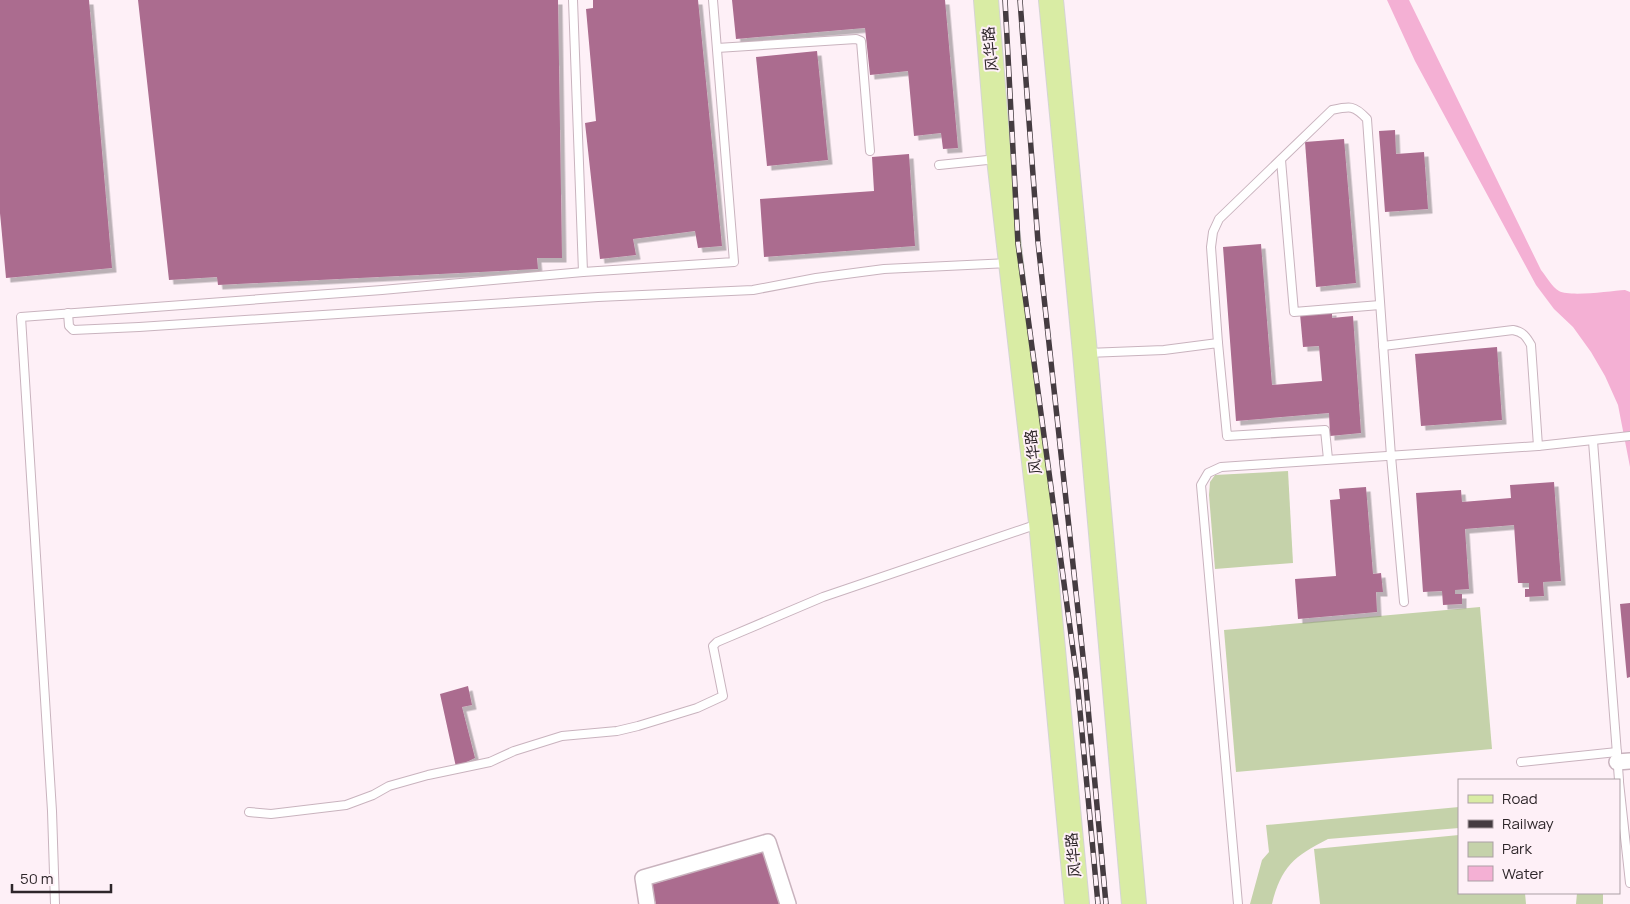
<svg xmlns="http://www.w3.org/2000/svg" width="1630" height="904" font-family="Manrope,'Noto Sans SC',sans-serif">
	<defs>
		<filter id="shadow"><feDropShadow dx="4.5" dy="4.5" stdDeviation="0" flood-color="#0004"/></filter>
	</defs>
	<rect width="100%" height="100%" fill="#fef0f7"/>
	<g fill="#c5d2aa">
		<path d="M1288,471L1293,563L1215,569L1209,495L1210,482L1215,475Z"/>
		<path d="M1480,607L1492,749L1236,772L1224,630Z"/>
		<path d="M1459,807V828L1328,839C1294,856 1281,867 1272,904H1250L1262,860L1269,852L1266,825Z"/>
		<path d="M1459,835V893H1525L1526,904H1320L1314,849Z"/>
		<path d="M1577,893H1603V904H1576Z"/>
	</g>
	<path fill="#f4b0d4" d="M1387,0H1409L1541,270C1546,276 1552,287 1559,291C1570,297 1611,291 1625,290L1630,292V467L1618,405L1605,376L1591,352L1573,327L1554,309L1536,285L1415,61Z"/>
	<g fill="#ab6c8f" filter="url(#shadow)">
		<path d="M0,0H89L112,268L6,278L0,213Z"/>
		<path d="M138,0H558L562,258H537L538,269L218,285L217,277L169,280Z"/>
		<path d="M593,0H698L722,246L698,248L695,231L633,239L636,255L600,259L585,123L596,121L586,9L593,8Z"/>
		<path d="M732,0H945L958,148L943,149L941,133L914,136L908,71L870,75L865,28L736,39Z"/>
		<path d="M817,51L828,160L767,166L756,57Z"/>
		<path d="M1395,130L1396,154L1424,152L1428,209L1385,212L1379,131Z"/>
		<path d="M1344,139L1356,283L1316,287L1305,142Z"/>
		<path d="M909,154L915,246L764,257L760,199L874,191L872,157Z"/>
		<path d="M1261,244L1272,385L1322,381L1319,346L1303,347L1300,314L1332,311V318L1353,316L1361,433L1330,436L1329,413L1236,421L1223,247Z"/>
		<path d="M1497,347L1502,420L1421,426L1415,354Z"/>
		<path d="M1554,482L1561,581L1543,582L1544,596L1525,597V589H1529V583H1518L1514,525L1465,529L1469,589L1455,590V594H1462V604L1443,605L1442,591L1423,592L1416,493L1461,490L1462,502L1511,498L1510,485Z"/>
		<path d="M1366,487L1373,574L1381,573L1383,592H1376L1377,612L1298,619L1295,579L1336,576L1330,500L1340,499L1339,489Z"/>
		<path d="M1630,603V677L1627,678L1620,604Z"/>
		<path d="M468,686L472,705L462,707L475,758L456,767L440,694Z"/>
		<path d="M764,851L780,904H656L650,885Z"/>
	</g>
	<g fill="none" stroke-linecap="round" stroke-linejoin="round">
		<g stroke="#c9b3be" stroke-width="10">
			<g id="lane">
				<path d="M573,0L583,272L734,262L713,0"/>
				<path d="M717,48L856,39L861,41L870,151"/>
				<path d="M1281,160L1294,312L1380,305"/>
				<path d="M939,165L997,159"/>
				<path d="M68,313L69,326L73,330L139,327L598,297L753,290L816,278L884,269L1009,263"/>
				<path d="M1218,343L1211,247L1213,232L1219,219L1332,110C1350,106 1354,105 1367,119L1391,456L1404,602"/>
				<path d="M1383,346L1513,330C1523,332 1526,336 1531,345L1538,446"/>
				<path d="M1087,353L1164,350L1218,343L1227,436L1325,430L1328,459"/>
				<path d="M1593,441L1619,780"/>
				<path d="M1521,762L1617,752"/>
				<path d="M1619,782L1630,883"/>
				<path d="M249,812L271,814L346,805L373,795L389,786L428,775L490,762L514,751L562,736L617,731L638,726L697,708L723,696L713,646L717,642L823,597L1038,524"/>
				<path d="M55,904L52,811L21,317L382,290L583,272"/>
				<path d="M1238,904L1201,485L1208,473L1221,467L1538,446L1630,436"/>
			</g>
		</g>
		<g stroke="#c9b3be" stroke-width="18">
			<g id="street">
				<path d="M1617,762L1630,761"/>
				<path d="M647,904L643,878L768,842L788,904"/>
			</g>
		</g>
		<g stroke="#d5d4d4" stroke-width="26">
			<g id="primary">
				<path d="M986,0L999,159L1041,522L1077,904"/>
				<path d="M1051,0L1085,353L1134,904"/>
			</g>
		</g>
		<use href="#lane" stroke="#fff" stroke-width="8"/>
		<use href="#street" stroke="#fff" stroke-width="15"/>
		<use href="#primary" stroke="#d9eca4" stroke-width="24"/>
		<g stroke="#453c41" stroke-width="5.5">
			<g id="rail">
				<path d="M1005,0L1018,244L1077,679L1098,904"/>
				<path d="M1020,0L1038,242L1085,675L1106,904"/>
			</g>
		</g>
		<use href="#rail" stroke="#fef0f7" stroke-width="4" stroke-dasharray="11" stroke-linecap="butt"/>
	</g>
	<g text-anchor="middle" dominant-baseline="central" stroke-width="4" stroke-linejoin="round" paint-order="stroke">
		<g font-size="15" fill="#2e262a" stroke="#fef0f7">
			<text transform="translate(990 49) rotate(-95)">风华路</text>
			<text transform="translate(1033 452) rotate(-97)">风华路</text>
			<text transform="translate(1073 855) rotate(-95)">风华路</text>
		</g>
	</g>
	<rect x="1458" y="779" width="162" height="115" fill="#fef0f7" stroke="#ab9fa5"/>
	<rect x="1468" y="795" width="25" height="8" fill="#d9eca4" stroke="#ab9fa5"/>
	<text x="1502" y="804" font-size="15" fill="#2e262a">Road</text>
	<rect x="1468" y="820" width="25" height="8" fill="#453c41" stroke="#ab9fa5"/>
	<text x="1502" y="829" font-size="15" fill="#2e262a">Railway</text>
	<rect x="1468" y="842" width="25" height="15" fill="#c5d2aa" stroke="#ab9fa5"/>
	<text x="1502" y="854" font-size="15" fill="#2e262a">Park</text>
	<rect x="1468" y="866" width="25" height="15" fill="#f4b0d4" stroke="#ab9fa5"/>
	<text x="1502" y="879" font-size="15" fill="#2e262a">Water</text>
	<path d="M12 884v8h99v-8" fill="none" stroke="#2e262a" stroke-width="2.5"/>
	<text x="20" y="884" font-size="15" fill="#2e262a" stroke="#fef0f7" stroke-width="4" paint-order="stroke">50 m</text>
</svg>
